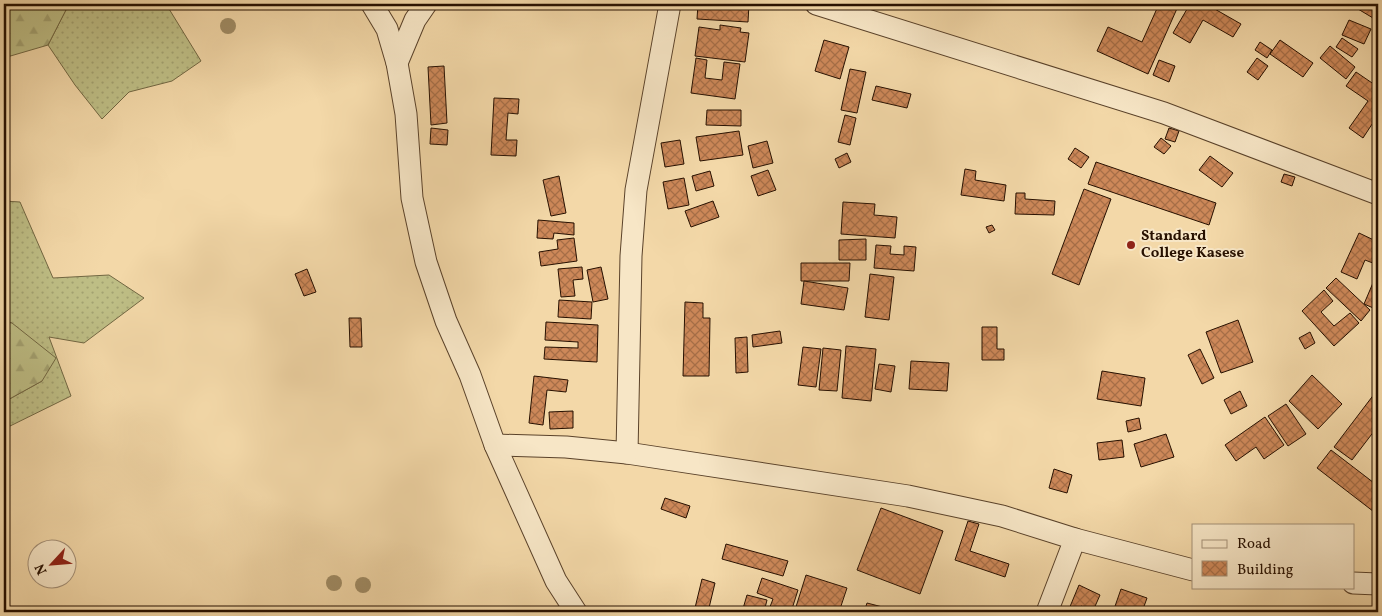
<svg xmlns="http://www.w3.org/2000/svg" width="1382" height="616" font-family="Vollkorn,serif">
	<defs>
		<pattern id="grass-dots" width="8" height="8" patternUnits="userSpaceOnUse" patternTransform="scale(1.25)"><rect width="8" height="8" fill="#bebe85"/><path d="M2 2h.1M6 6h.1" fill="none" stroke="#a3a271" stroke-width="1.8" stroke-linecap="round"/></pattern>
		<pattern id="forest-firs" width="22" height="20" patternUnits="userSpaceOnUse" patternTransform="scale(1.25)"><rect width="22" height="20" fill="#bebe85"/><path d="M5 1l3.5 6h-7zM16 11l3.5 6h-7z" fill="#a3a271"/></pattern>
		<pattern id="building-cross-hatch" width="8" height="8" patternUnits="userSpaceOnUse" patternTransform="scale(1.25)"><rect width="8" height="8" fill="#cd8859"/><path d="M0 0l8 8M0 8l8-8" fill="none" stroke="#a66e47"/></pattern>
	</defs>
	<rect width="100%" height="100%" fill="#f3d8a8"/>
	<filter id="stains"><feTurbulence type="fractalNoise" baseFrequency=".004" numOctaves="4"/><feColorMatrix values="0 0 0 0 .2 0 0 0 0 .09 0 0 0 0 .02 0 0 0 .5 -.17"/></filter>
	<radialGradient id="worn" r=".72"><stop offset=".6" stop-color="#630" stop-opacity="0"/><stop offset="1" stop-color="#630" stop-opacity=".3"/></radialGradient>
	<g fill="url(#grass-dots)" stroke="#726742">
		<path d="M69,4H166L201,61L172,81L129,92L102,119L75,85L48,45Z"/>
		<path d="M4,201L20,202L53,278L109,275L144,298L84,343L49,337L71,396L4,429V402L42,381L12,323L4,322Z"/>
	</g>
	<g fill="url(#forest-firs)" stroke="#726742">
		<path d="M4,4H69L48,45L7,57L4,56Z"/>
		<path d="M4,322L12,323L56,358L42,381L4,402Z"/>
	</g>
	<g fill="url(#building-cross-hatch)" stroke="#271000">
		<path d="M698,4H749L748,22L697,19Z"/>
		<path d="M1159,4H1179L1148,74L1097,51L1108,27L1142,42Z"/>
		<path d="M1190,4H1206L1241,24L1233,37L1203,20L1190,43L1173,33Z"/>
		<path d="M1361,4H1378V21L1358,9Z"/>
		<path d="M1349,20L1371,29L1364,44L1342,35Z"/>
		<path d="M720,25L741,28L740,32L749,33L745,62L695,56L699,27L720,30Z"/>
		<path d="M1342,38L1358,49L1352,57L1336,47Z"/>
		<path d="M824,40L849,47L840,79L815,71Z"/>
		<path d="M1280,40L1313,63L1303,77L1270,54Z"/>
		<path d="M1260,42L1272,50L1267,58L1255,50Z"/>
		<path d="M1330,46L1355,67L1346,79L1320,58Z"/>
		<path d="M696,58L707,60L705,78L722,80L724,62L740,64L735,99L691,93Z"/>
		<path d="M1257,58L1268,66L1258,80L1247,72Z"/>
		<path d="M1159,60L1175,66L1169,82L1153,75Z"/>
		<path d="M444,66L447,123L431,125L428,67Z"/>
		<path d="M850,69L866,72L857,113L841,110Z"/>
		<path d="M1356,72L1378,87V115L1363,138L1349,128L1368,101L1346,86Z"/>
		<path d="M876,86L911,94L907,108L872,100Z"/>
		<path d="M494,98L519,99L518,114L508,113L506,140H517L516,156L491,155Z"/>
		<path d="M707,110H741V126L706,125Z"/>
		<path d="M845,115L856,118L850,145L838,142Z"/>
		<path d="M431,128L448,130L447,145L430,144Z"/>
		<path d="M1169,128L1179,131L1175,142L1165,139Z"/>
		<path d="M739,131L743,155L700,161L696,137Z"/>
		<path d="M1161,138L1171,146L1164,154L1154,147Z"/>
		<path d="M680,140L684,164L665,167L661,143Z"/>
		<path d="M767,141L773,163L753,168L748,146Z"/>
		<path d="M1075,148L1089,157L1081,168L1068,159Z"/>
		<path d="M847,153L851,162L839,168L835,159Z"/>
		<path d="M1210,156L1233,173L1222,187L1199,170Z"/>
		<path d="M1096,162L1216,203L1209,225L1088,184Z"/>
		<path d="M965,169L976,171L975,180L1006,185L1004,201L961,195Z"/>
		<path d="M768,170L776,190L758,196L751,176Z"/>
		<path d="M710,171L714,186L696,191L692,176Z"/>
		<path d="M1284,174L1295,177L1292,186L1281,182Z"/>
		<path d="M559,176L566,213L551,216L543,180Z"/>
		<path d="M684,178L689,205L668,209L663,182Z"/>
		<path d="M1084,189L1111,199L1079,285L1052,274Z"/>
		<path d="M1016,193H1025V199L1055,201L1054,215L1015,214Z"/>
		<path d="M713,201L719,217L691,227L685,211Z"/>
		<path d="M843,202L875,204L874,215L897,217L895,238L841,234Z"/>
		<path d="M538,220L574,223V235L554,233L553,239L537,238Z"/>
		<path d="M992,225L995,230L989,233L986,227Z"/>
		<path d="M1359,233L1378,242V265L1365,260L1357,279L1341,272Z"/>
		<path d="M574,238L577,261L541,266L539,252L558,249L557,240Z"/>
		<path d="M866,239V260H839V240Z"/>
		<path d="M876,245L891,246L890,254L904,255V246L916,247L914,271L874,268Z"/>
		<path d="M801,263H850L849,281H801Z"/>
		<path d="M582,267L583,279L573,280L575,296L561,297L558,269Z"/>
		<path d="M601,267L608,299L593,302L587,270Z"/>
		<path d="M307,269L316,292L304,296L295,274Z"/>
		<path d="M1378,271V310L1364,304Z"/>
		<path d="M870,274L894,277L889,320L865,317Z"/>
		<path d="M1336,278L1370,310L1361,321L1326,288Z"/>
		<path d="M804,281L848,288L844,310L801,304Z"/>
		<path d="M1324,290L1333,301L1321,312L1334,326L1350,313L1359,323L1334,346L1302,311Z"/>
		<path d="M559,300L592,302L591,319L558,317Z"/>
		<path d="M685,302L703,303V318H710L709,376H683Z"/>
		<path d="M349,318H361L362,347H350Z"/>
		<path d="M1238,320L1253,362L1221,373L1206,332Z"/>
		<path d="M546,322L598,325L597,362L544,359L545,347L578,348V342L545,340Z"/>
		<path d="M982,327H997V349H1004V360H982Z"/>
		<path d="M780,331L782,343L753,347L752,335Z"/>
		<path d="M1310,332L1315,343L1305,349L1299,338Z"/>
		<path d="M747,337L748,372L736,373L735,338Z"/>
		<path d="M846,346L876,349L871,401L842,398Z"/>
		<path d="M803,347L821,349L816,387L798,385Z"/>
		<path d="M823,348L841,350L837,391L819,390Z"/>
		<path d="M1200,349L1214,378L1202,384L1188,355Z"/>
		<path d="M911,361L949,363L947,391L909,389Z"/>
		<path d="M879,364L895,366L891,392L875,389Z"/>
		<path d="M1102,371L1145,378L1141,406L1097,399Z"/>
		<path d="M1312,375L1342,404L1318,429L1289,401Z"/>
		<path d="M534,376L568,380L566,392L547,390L543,425L529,423Z"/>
		<path d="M1378,389V426L1352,460L1334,447Z"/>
		<path d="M1240,391L1247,406L1231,414L1224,400Z"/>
		<path d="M1286,404L1306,434L1288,446L1268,416Z"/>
		<path d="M573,411V428L550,429L549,412Z"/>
		<path d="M1265,417L1284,445L1264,459L1256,447L1236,461L1225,445Z"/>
		<path d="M1139,418L1141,429L1128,432L1126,421Z"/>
		<path d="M1166,434L1174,457L1141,467L1134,444Z"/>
		<path d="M1122,440L1124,457L1099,460L1097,443Z"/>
		<path d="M1331,450L1378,486V515L1317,468Z"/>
		<path d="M1054,469L1072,475L1067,493L1049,488Z"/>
		<path d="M665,498L690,506L686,518L661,509Z"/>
		<path d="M881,508L943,531L920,594L857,570Z"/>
		<path d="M968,521L979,524L970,551L1009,564L1005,577L955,560Z"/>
		<path d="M726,544L788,561L783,576L722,559Z"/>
		<path d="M806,575L847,588L839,612H804L795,610Z"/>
		<path d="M762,578L798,590L791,612H768L773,599L757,593Z"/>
		<path d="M702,579L715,583L708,612H694Z"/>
		<path d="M1079,585L1100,595L1093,611L1081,606L1079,612L1069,609Z"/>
		<path d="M1121,589L1147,598L1142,612H1113Z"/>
		<path d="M747,595L767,600L764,612H742Z"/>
		<path d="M867,603L902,612H864Z"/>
	</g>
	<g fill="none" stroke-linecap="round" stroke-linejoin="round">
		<g stroke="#5a422a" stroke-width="23">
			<g id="minor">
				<path d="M372,4L387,29L397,63L406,114L412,198L426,262L446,321L470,375L495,445L556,581L576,612"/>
				<path d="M816,4L1164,113L1378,194"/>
				<path d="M397,63L415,20L426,4"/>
				<path d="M495,445L566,447L627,453L908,496L1002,516L1075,539L1193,570"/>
				<path d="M627,453L631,256L636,190L670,4"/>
				<path d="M1353,583L1378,584"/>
				<path d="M1047,612L1075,539"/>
			</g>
		</g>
		<use href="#minor" stroke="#f7e6c6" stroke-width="21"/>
	</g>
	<g fill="#a08c65">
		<circle cx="228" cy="26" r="8"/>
		<circle cx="334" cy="583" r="8"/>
		<circle cx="363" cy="585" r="8"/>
	</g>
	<circle fill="#8f2418" stroke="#f7e6c6" stroke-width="2" cx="1131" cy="245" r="5"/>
	<g text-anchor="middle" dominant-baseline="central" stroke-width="4" stroke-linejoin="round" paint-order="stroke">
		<g font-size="15" font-weight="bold" fill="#271000" stroke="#f7e6c6" text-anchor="start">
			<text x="1141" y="236">Standard<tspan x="1141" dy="17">College Kasese</tspan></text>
		</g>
	</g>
	<rect width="1382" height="616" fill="none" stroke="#f3d8a8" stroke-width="20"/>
	<rect x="5" y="5" width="1372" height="606" fill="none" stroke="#271000" stroke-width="2.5"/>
	<rect x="10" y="10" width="1362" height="596" fill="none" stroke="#271000"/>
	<rect x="1192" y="524" width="162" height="65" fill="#f7e6c6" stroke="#a49077"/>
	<rect x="1202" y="540" width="25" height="8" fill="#f7e6c6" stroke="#a49077"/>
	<text x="1237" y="548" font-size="15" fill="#271000">Road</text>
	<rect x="1202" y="561" width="25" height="15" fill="url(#building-cross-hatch)" stroke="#a49077"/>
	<text x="1237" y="574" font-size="15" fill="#271000">Building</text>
	<g transform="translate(52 564) rotate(244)"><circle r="24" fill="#f7e6c6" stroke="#a49077"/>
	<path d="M0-4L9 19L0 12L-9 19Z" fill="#8f2418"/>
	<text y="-8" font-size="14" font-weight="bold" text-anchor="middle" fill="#271000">N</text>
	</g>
	<rect width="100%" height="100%" filter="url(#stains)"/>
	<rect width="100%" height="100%" fill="url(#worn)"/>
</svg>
